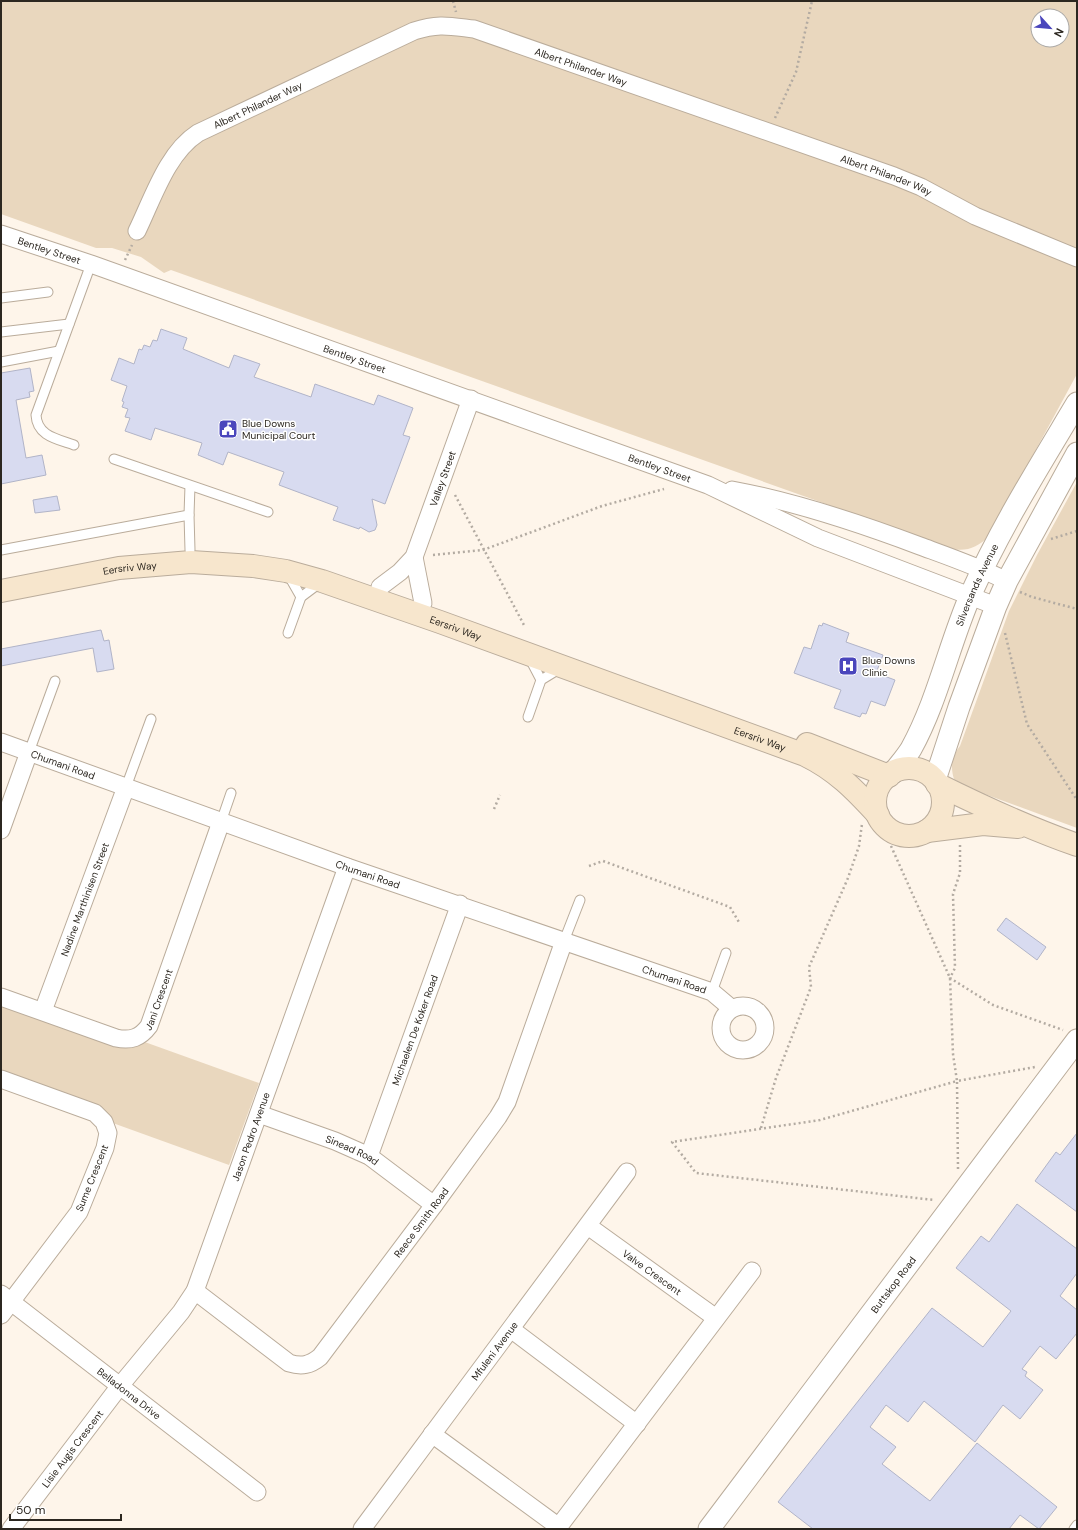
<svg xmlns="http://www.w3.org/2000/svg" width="1078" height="1530" font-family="'DM Sans',sans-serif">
	<rect width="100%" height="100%" fill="#fef5ea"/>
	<g fill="#e9d7be" fill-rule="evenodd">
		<path d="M1,1H1077V374L989,536C978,547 967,552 952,549L171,270L164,273L141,257L112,248H96L1,214ZM1038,16H1062V40H1038Z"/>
		<path d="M1077,482V828L968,788L954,779C950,766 952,756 960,746L1009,611L1037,555Z"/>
		<path d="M1,1003L142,1041L259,1083L229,1165L110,1122L1,1073Z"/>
	</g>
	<g fill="#d8dbf0" stroke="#b1b4c8">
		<path d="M161,329L187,338L183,349L229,368L234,355L260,364L254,377L311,397L315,384L374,405L378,395L413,408L403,435L410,437L385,504L372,499L377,525L375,530L369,532L360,527L359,529L333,520L338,507L279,485L284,472L228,452L223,465L198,455L202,443L155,428L151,440L125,431L130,418L125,417L128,409L122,407L124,402L122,401L127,386L111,380L119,358L134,364L139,349L142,350L144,345L150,347L153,340L157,341Z"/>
		<path d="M30,368L34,391L29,392L30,397L16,400L26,458L42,455L46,475L1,484V373Z"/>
		<path d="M57,496L60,510L35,513L33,500Z"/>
		<path d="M823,623L849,633L846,642L883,655L876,673L895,680L885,706L871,701L866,714L862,713L860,717L834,708L841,690L794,673L804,647L811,649L819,625L822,626Z"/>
		<path d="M101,630L104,641L109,640L114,669L97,672L93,648L1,666V649Z"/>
		<path d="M1006,918L1046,947L1037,960L997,930Z"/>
		<path d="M1077,1133V1212L1035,1181L1056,1152L1060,1155Z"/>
		<path d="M1017,1204L1077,1249V1273L1060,1296L1077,1310V1333L1056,1359L1040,1346L1022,1369L1027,1372L1025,1376L1043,1390L1020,1419L1003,1405L975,1442L924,1401L908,1422L886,1405L870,1427L896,1447L882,1464L930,1501L977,1443L1057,1507L1039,1529L1020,1515L1009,1529H813L778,1502L932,1308L983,1347L1011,1311L956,1268L981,1236L989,1242Z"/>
	</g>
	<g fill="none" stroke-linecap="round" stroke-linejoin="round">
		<g stroke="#baac9b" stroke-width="11">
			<g id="service">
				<path d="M1,298L48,292"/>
				<path d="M1,332L69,324"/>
				<path d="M1,362L59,351"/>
				<path d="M74,445C57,439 37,436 36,415L91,264"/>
				<path d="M114,459L268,512"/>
				<path d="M1,550L189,515"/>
				<path d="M190,550L189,515L190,486"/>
				<path d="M289,576L301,597"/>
				<path d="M288,633L301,597L321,582"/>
				<path d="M530,659L541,680"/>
				<path d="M528,717L541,680L559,669"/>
				<path d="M29,752L55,681"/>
				<path d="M126,787L151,719"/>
				<path d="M221,822L231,793"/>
				<path d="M564,941L580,900"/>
				<path d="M712,992L726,953"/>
				<path d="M1074,1529L1077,1525"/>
			</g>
		</g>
		<g stroke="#baac9b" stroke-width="19">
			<g id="minor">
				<path id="s1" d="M137,231C153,198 167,153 198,133L414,31C439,23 449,26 474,29L894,176L921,187L975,216L1077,258"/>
				<path id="s2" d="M1,234L91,264L708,485L818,538L996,606"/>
				<path d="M732,490C796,502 859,523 920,546C950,557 979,567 1007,581"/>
				<path d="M414,557L423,603"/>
				<path id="s3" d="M380,587L400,572L414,557L471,399"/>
				<path id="s4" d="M1,742L347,867L712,992L731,1008"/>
				<path d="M1,830L29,752"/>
				<path id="s5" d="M1,997L116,1038C131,1041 140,1038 149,1026L221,822"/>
				<circle cx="743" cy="1028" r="22"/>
				<path id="s6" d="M43,1011L126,787"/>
				<path d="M1,1079L95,1113L104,1122L108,1133L105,1148L79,1212L1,1315"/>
				<path id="s7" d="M259,1114L335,1141L369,1156L434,1205"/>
				<path id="s8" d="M369,1156L460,904"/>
				<path id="s9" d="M588,1226L716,1318"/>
				<path id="s10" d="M195,1291L289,1363C302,1367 310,1365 320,1357L434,1205L498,1117L507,1102L564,941"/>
				<path id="s11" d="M1,1294L257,1492"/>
				<path d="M511,1329L637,1424"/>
				<path d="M432,1434L559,1527"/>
				<path id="s12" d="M11,1529L119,1387L181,1312L195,1291L347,867"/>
				<path id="s13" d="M362,1529L627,1172"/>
				<path d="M557,1529L752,1271"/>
			</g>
		</g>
		<g stroke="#baac9b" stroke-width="23">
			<g id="tertiary">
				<path id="s14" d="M893,773C899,765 906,757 911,749C938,700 949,644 971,594C1001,527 1040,465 1077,403"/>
				<path d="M935,780L959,707L996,606L1007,581L1077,453"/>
				<path id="s15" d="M709,1529L1077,1040"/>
			</g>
		</g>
		<g stroke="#baac9b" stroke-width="24">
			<g id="secondary">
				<path id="s16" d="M1,591L119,568L191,562L253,566L286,571L322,581L440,622L805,755C836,770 855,790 878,815"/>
				<path d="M807,744L889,776"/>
				<circle cx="909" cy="802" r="34"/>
				<path d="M937,784C983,807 1029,828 1077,845"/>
				<path d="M927,831L983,824L1018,827"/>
			</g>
		</g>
		<g stroke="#b3aba2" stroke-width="2.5" stroke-dasharray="2 3" stroke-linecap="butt">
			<path d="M453,1L456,12"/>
			<path d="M775,118L796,72L812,1"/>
			<path d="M125,260L132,245"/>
			<path d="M455,495L525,627"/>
			<path d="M1051,539L1077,531"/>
			<path d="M433,555L483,550L602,506L664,489"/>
			<path d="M1020,592L1032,597L1077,609"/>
			<path d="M1005,633L1027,724L1077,800"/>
			<path d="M494,809L500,795"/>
			<path d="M960,845V873L953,894L955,968L950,978L993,1005L1063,1030"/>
			<path d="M891,846L950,978L953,1054L957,1081L820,1120L672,1142L696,1173L934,1200"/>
			<path d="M589,866L603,861L730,907L740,924"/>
			<path d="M761,1128L776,1078L811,987L809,967L848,878L859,846L862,824"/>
			<path d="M958,1169L957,1081L1035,1067"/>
		</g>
		<use href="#service" stroke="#fff" stroke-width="9"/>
		<use href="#minor" stroke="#fff" stroke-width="17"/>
		<use href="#tertiary" stroke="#fff" stroke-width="21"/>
		<use href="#secondary" stroke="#f7e6cd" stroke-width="22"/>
	</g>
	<defs>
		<g id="civic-square" transform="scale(1)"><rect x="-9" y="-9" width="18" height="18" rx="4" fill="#4a46bc" stroke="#fff"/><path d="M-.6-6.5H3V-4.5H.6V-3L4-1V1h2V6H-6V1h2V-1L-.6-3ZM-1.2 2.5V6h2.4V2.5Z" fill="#fff"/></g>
		<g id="hospital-square" transform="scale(1)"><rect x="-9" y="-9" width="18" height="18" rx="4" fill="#4a46bc" stroke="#fff"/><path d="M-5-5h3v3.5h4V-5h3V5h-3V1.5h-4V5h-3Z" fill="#fff"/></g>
	</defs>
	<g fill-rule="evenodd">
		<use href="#civic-square" x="228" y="429"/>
		<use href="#hospital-square" x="848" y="666"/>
	</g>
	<g text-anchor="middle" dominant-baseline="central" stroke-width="3" stroke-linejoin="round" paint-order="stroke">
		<g font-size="10" fill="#2c2720" stroke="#fff">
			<text stroke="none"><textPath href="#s1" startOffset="530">Albert Philander Way</textPath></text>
			<text stroke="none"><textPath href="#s1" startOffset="183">Albert Philander Way</textPath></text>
			<text stroke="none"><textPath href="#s1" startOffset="854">Albert Philander Way</textPath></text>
			<text stroke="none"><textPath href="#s2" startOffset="51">Bentley Street</textPath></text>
			<text stroke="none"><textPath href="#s2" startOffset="375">Bentley Street</textPath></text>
			<text stroke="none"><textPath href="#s2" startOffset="699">Bentley Street</textPath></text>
			<text stroke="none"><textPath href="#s3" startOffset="129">Valley Street</textPath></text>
			<text stroke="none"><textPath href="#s16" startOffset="131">Eersriv Way</textPath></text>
			<text stroke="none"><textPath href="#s14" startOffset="207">Silversands Avenue</textPath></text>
			<text stroke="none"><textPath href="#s16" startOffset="467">Eersriv Way</textPath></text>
			<text stroke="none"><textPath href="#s16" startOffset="791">Eersriv Way</textPath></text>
			<text stroke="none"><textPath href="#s4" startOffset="66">Chumani Road</textPath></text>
			<text stroke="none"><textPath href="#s4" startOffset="390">Chumani Road</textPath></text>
			<text stroke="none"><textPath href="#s6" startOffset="119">Nadine Marthinisen Street</textPath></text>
			<text stroke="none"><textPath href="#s4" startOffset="714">Chumani Road</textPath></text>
			<text stroke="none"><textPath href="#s5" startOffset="188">Jani Crescent</textPath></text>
			<text stroke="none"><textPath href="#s8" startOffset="134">Michaelen De Koker Road</textPath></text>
			<text stroke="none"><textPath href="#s12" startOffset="465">Jason Pedro Avenue</textPath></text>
			<text stroke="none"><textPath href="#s7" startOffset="100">Sinead Road</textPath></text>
			<text transform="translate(92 1178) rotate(-68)">Sume Crescent</text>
			<text stroke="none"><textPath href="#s10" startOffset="320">Reece Smith Road</textPath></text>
			<text stroke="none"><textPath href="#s9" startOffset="79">Valve Crescent</textPath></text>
			<text stroke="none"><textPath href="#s15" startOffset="306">Buttskop Road</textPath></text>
			<text stroke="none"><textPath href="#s13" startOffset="222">Mfuleni Avenue</textPath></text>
			<text stroke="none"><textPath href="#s11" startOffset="162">Belladonna Drive</textPath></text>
			<text stroke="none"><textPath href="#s12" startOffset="101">Lisie Augis Crescent</textPath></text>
		</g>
		<g font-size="10" fill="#2c2720" stroke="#fff" text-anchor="start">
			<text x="242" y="423">Blue Downs<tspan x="242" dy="12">Municipal Court</tspan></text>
			<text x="862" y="660">Blue Downs<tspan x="862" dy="12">Clinic</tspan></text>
		</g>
	</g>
	<rect width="1078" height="1530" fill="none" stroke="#2c2720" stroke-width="4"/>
	<g transform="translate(1050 28) rotate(117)"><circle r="19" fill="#ffffff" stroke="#aba9a6"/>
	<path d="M0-3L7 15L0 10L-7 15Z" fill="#4a46bc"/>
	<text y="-6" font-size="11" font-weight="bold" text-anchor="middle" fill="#2c2720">N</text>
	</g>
	<path d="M10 1514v6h111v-6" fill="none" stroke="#2c2720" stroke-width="2"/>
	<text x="16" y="1514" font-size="12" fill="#2c2720" stroke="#ffffff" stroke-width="3" paint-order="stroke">50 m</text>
</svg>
